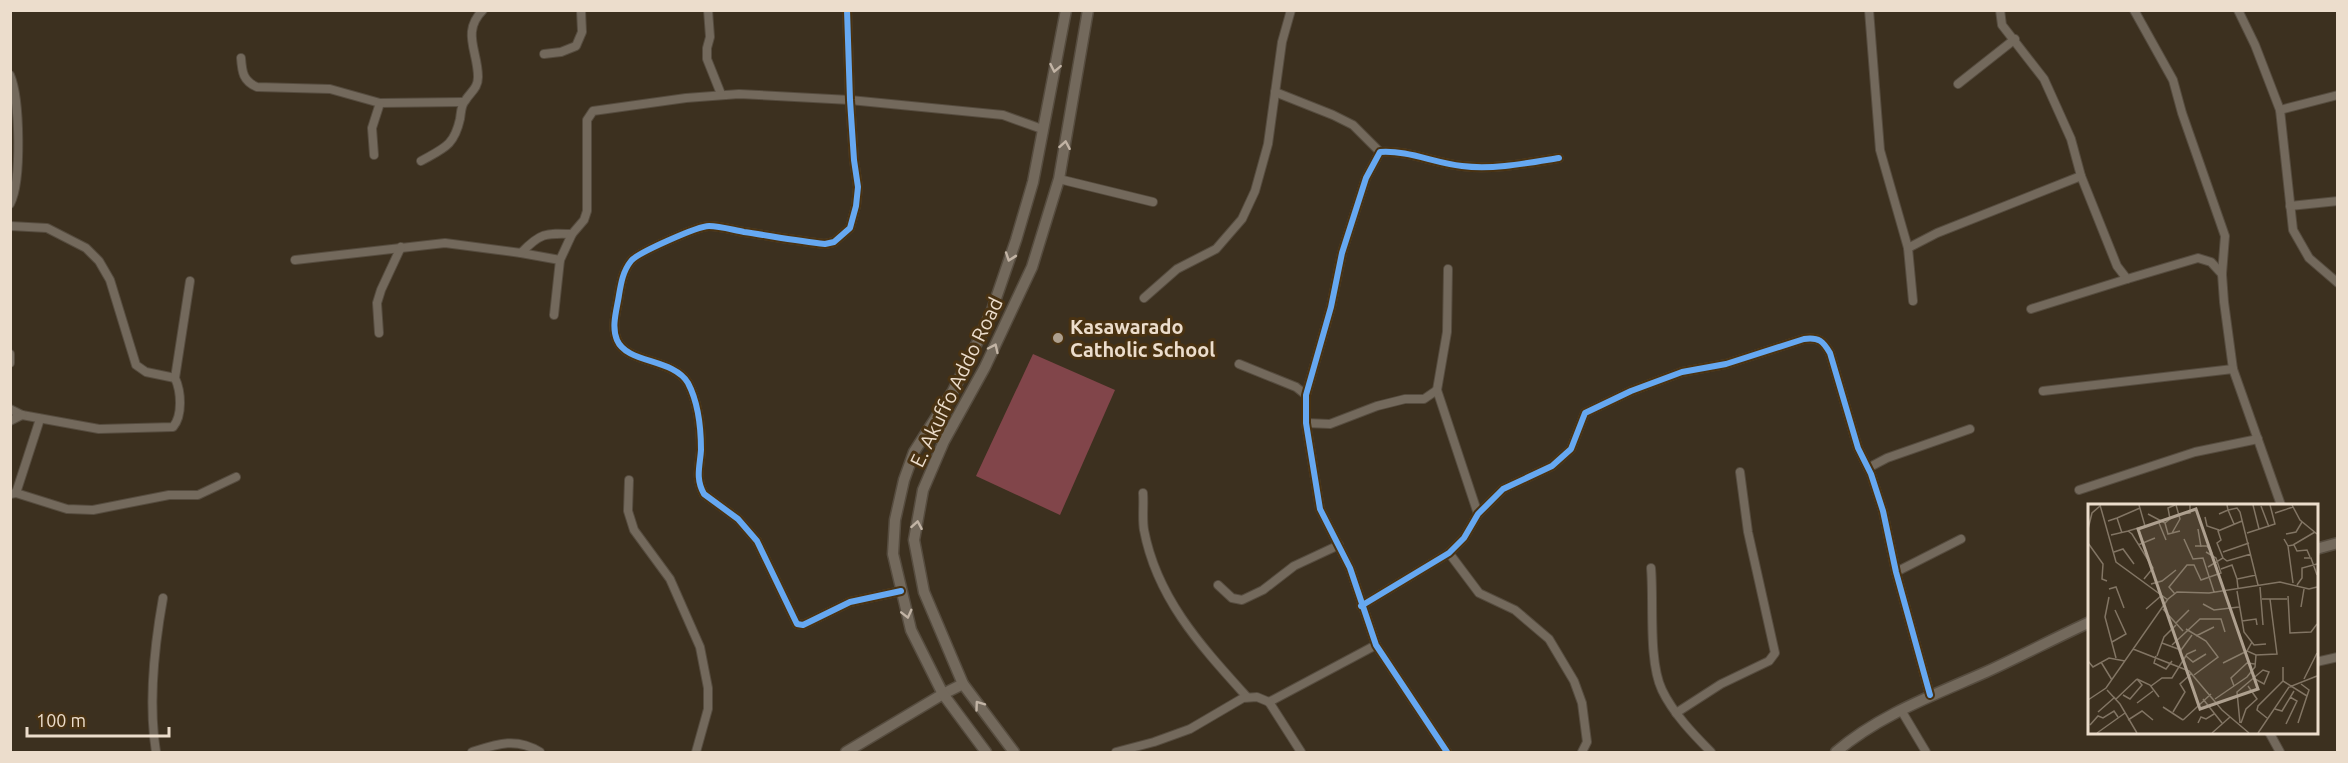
<svg xmlns="http://www.w3.org/2000/svg" width="2348" height="763" font-family="Ubuntu,sans-serif">
	<rect width="100%" height="100%" fill="#3c301f"/>
	<path fill="#81454a" d="M1033,354L1115,390L1060,515L976,476Z"/>
	<g fill="none" stroke-linecap="round" stroke-linejoin="round">
		<g stroke="#564c3f" stroke-width="10">
			<g id="street">
				<path d="M708,10L710,37L707,48V59L721,94"/>
				<path d="M847,10L850,100L854,160L858,187L856,206L850,228L834,242L825,244C798,241 771,236 744,232C733,230 720,226 709,226C698,226 637,253 631,261C623,271 621,283 619,295C617,309 611,326 617,340C627,364 673,358 688,383C698,402 701,429 701,450C700,466 695,478 704,494L738,519L757,541L797,624L803,625L850,602L901,591"/>
				<path d="M1869,10L1880,150L1908,248L1913,301"/>
				<path d="M2000,10L2002,25L2044,79L2071,139L2081,176L2117,266L2127,279L2198,258L2211,262L2222,274"/>
				<path d="M2134,10L2173,80L2182,113L2225,236L2222,274L2224,302L2233,369L2281,505"/>
				<path d="M2238,10L2255,45L2280,110L2293,230L2309,258L2338,283"/>
				<path d="M544,54L561,52L576,46L582,32L581,10"/>
				<path d="M241,58C242,72 243,81 257,87L330,89L380,103L463,102"/>
				<path d="M10,75C20,99 22,181 10,204"/>
				<path d="M1958,84L2015,39"/>
				<path d="M1275,92L1333,115L1353,125L1380,152"/>
				<path d="M2280,110L2338,95"/>
				<path d="M374,155L372,128L380,103"/>
				<path d="M421,161C444,148 454,146 460,119C461,113 461,105 465,101C470,92 478,89 478,77C478,51 461,32 483,10"/>
				<path d="M1059,179L1153,202"/>
				<path d="M2290,206L2338,201"/>
				<path d="M10,226L47,228L86,248L99,261L110,280L136,365L146,372L175,378"/>
				<path d="M1908,248L1937,233L2081,176"/>
				<path d="M521,253L560,260"/>
				<path d="M295,260L445,243L521,253C540,233 545,233 572,234L584,220L587,211V120L593,111L686,98L739,94L850,100L1003,115L1042,129"/>
				<path d="M1448,269L1447,332L1437,390L1478,514"/>
				<path d="M1144,298L1177,269L1216,249L1242,219L1255,191L1268,144L1282,42L1291,10"/>
				<path d="M2031,309L2127,279"/>
				<path d="M554,315L560,260L572,234"/>
				<path d="M379,333L377,303L381,290L401,247"/>
				<path d="M10,354V363"/>
				<path d="M1239,364L1296,387L1306,395"/>
				<path d="M2043,391L2233,369"/>
				<path d="M10,409L22,415L99,429L173,427C183,415 181,391 175,378L190,281"/>
				<path d="M10,421L22,415"/>
				<path d="M1306,423L1330,424L1377,406L1405,399H1424L1437,390"/>
				<path d="M1868,468L1887,458L1970,429"/>
				<path d="M629,480L628,511L634,530L670,579L700,647L708,688V709L696,752"/>
				<path d="M2079,490L2195,452L2258,439"/>
				<path d="M16,493L67,509L93,510L169,495H198L236,477"/>
				<path d="M1143,493C1144,505 1142,518 1144,530C1157,599 1202,647 1247,697"/>
				<path d="M10,494L16,493L40,419"/>
				<path d="M1449,553L1479,593L1515,610L1549,639L1574,681L1582,703L1587,742L1582,752"/>
				<path d="M1651,568C1654,601 1648,661 1662,690C1673,713 1693,734 1711,752"/>
				<path d="M1896,572L1961,539"/>
				<path d="M1218,585L1232,598L1242,600L1263,590L1294,566L1339,545"/>
				<path d="M1361,606L1449,553L1464,538L1478,514L1503,489L1552,466L1571,449L1585,413L1631,391L1682,372L1726,364L1804,339C1819,337 1823,341 1830,353L1858,448L1871,474L1883,511L1896,572L1930,695"/>
				<path d="M2316,662L2338,657"/>
				<path d="M1269,702L1376,645"/>
				<path d="M1269,702L1301,752"/>
				<path d="M1901,710L1926,752"/>
				<path d="M1676,713L1721,684L1769,661L1775,653L1748,532L1740,472"/>
				<path d="M2269,732L2280,752"/>
				<path d="M156,752C148,702 154,648 163,598"/>
				<path d="M472,752C497,744 516,737 540,752"/>
				<path d="M1116,752L1154,742L1190,729L1243,698L1257,697L1269,702"/>
				<path d="M1447,752L1376,645L1350,568L1320,509L1306,423V395L1331,307L1342,253L1366,178L1380,152C1408,150 1434,163 1462,166C1493,170 1528,163 1559,158"/>
			</g>
		</g>
		<g stroke="#564c3f" stroke-width="13">
			<g id="secondary">
				<path d="M2316,549L2338,543"/>
				<path d="M846,752L943,694L963,684"/>
				<path d="M986,752L943,694L911,630L893,554L895,520L904,480L914,452L953,391L976,345L991,313L1016,240L1033,182L1066,10"/>
				<path d="M1014,752L963,684L924,592L914,540L923,490L944,441L985,367L1032,267L1059,179L1088,10"/>
				<path d="M1836,752C1879,715 1934,695 1986,672C2021,656 2055,638 2090,622"/>
			</g>
		</g>
		<use href="#street" stroke="#73695c" stroke-width="8"/>
		<use href="#secondary" stroke="#73695c" stroke-width="10"/>
		<g stroke="#493212" stroke-width="10">
			<g id="cycleway">
				<path d="M847,10L850,100L854,160L858,187L856,206L850,228L834,242L825,244C798,241 771,236 744,232C733,230 720,226 709,226C698,226 637,253 631,261C623,271 621,283 619,295C617,309 611,326 617,340C627,364 673,358 688,383C698,402 701,429 701,450C700,466 695,478 704,494L738,519L757,541L797,624L803,625L850,602L901,591"/>
				<path d="M1361,606L1449,553L1464,538L1478,514L1503,489L1552,466L1571,449L1585,413L1631,391L1682,372L1726,364L1804,339C1819,337 1823,341 1830,353L1858,448L1871,474L1883,511L1896,572L1930,695"/>
				<path d="M1447,752L1376,645L1350,568L1320,509L1306,423V395L1331,307L1342,253L1366,178L1380,152C1408,150 1434,163 1462,166C1493,170 1528,163 1559,158"/>
			</g>
		</g>
		<use href="#cycleway" stroke="#66a8f1" stroke-width="6"/>
	</g>
	<defs><path id="oneway-chevron" d="M-2-3.5L2.5 0L-2 3.5" fill="none" stroke-width="1.6" stroke-linecap="round" stroke-linejoin="round" transform="scale(1.5)"/></defs>
	<g stroke="#c2b4a5">
		<use href="#oneway-chevron" transform="translate(1055 68) rotate(101)"/>
		<use href="#oneway-chevron" transform="translate(1065 145) rotate(-80)"/>
		<use href="#oneway-chevron" transform="translate(1010 257) rotate(109)"/>
		<use href="#oneway-chevron" transform="translate(994 348) rotate(-65)"/>
		<use href="#oneway-chevron" transform="translate(917 525) rotate(-80)"/>
		<use href="#oneway-chevron" transform="translate(907 614) rotate(76)"/>
		<use href="#oneway-chevron" transform="translate(979 705) rotate(-126)"/>
	</g>
	<circle fill="#aea08f" stroke="#493212" stroke-width="2" cx="1058" cy="338" r="6"/>
	<g text-anchor="middle" dominant-baseline="central" stroke-width="6" stroke-linejoin="round" paint-order="stroke">
		<g font-size="20" font-weight="bold" fill="#ecddcc" stroke="#493212" text-anchor="start">
			<text x="1070" y="326">Kasawarado<tspan x="1070" dy="23">Catholic School</tspan></text>
		</g>
		<g font-size="20" fill="#ecddcc" stroke="#493212">
			<text transform="translate(956 382) rotate(-64)">E. Akuffo Addo Road</text>
		</g>
	</g>
	<g transform="translate(2088 504)">
		<rect width="230" height="230" fill="#3c301f"/>
		<path fill="none" stroke="#827564" stroke-width="1.5" d="M12,1L28,58L80,96M139,1L140,6L149,4L152,8L170,81M165,1L171,25M204,1L212,16L229,30M173,2L181,23M187,9L205,3M60,10L77,19M91,10L102,9V1M131,10L140,6L146,20M117,13L119,22L131,26M29,14L52,4M20,17L29,14L34,29M71,19L78,36M77,19L82,15L80,4L87,1M77,19L80,30L92,27M0,25L4,9L12,2M110,25L113,43M40,27L57,22L51,1M84,29L92,15L88,1M159,29L187,20L182,1M198,30L208,28L214,18M23,31L40,27L44,30L65,64L56,75M96,35L105,55L115,54L126,88M196,35L200,42L205,41L227,28M0,39L15,60L14,75L19,77M50,41L67,34M206,41L209,47L219,46L222,53M107,42H119L124,49M200,42L205,79M26,48L35,45L46,60M135,48L161,39M135,54L139,57L163,50M216,54H223L229,71M120,63L135,54L129,39L133,36L130,27L154,17M133,65L144,61L149,75M63,80L74,77L88,66M209,81L214,74V64L229,60M172,83L175,121M150,84L149,75L168,71M21,85L28,83L36,104M149,87L156,128L166,141L178,140M87,90L81,83L99,61H106L113,76L133,69L128,54L118,48M200,92L202,129L223,128L229,120M21,93L17,113L28,154M174,95H199M115,100L126,106L151,103M213,103L216,85M58,105L74,91M75,105L95,127M154,117L168,115L169,121M88,119L101,106M98,125L118,137L130,153L106,171M108,132L126,123M24,138L38,130L27,106M164,138L159,147L168,151L189,150L182,95M74,139L93,146L104,131M84,141L112,115H133L137,128M45,145L101,167L134,206L161,229M68,152L66,159L78,165L84,157M69,152L76,133L88,121M98,152L105,158L118,150M0,157L5,163L21,154L37,157M13,158L24,176M135,159L159,147M195,163V177L219,192M49,175L62,181L71,193M216,175L229,149M63,182L74,174H84L99,150L108,146M146,182L143,174L159,159L167,160M19,186L32,200L49,229M35,191L42,195L54,181L49,175M28,195L49,175M115,195L134,219M127,195L159,173L167,163L168,151M0,196L18,184L80,95L89,88L121,89L192,78L221,85L229,83M49,199L65,187M75,203L95,216M187,205L194,207L206,187M10,208L27,193M85,208L97,188L92,180L104,169M179,214L169,206L170,202L195,177M40,216L54,207L65,216M95,216L123,190M110,219L113,213L118,215L126,210M152,219L149,188L175,166L181,168L176,180L167,175M153,219L158,205L169,195L160,182M210,219L221,186L213,180M198,220L209,197L202,193M2,221L10,212L15,214L26,207L30,213M9,229L37,209M124,229L142,213M170,229L201,183L229,172"/>
		<path fill="#aea08f" fill-opacity="0.15" stroke="#aea08f" stroke-width="3" d="M108,5L170,185L112,205L50,25Z"/>
		<rect width="230" height="230" fill="none" stroke="#ecddcc" stroke-width="3"/>
	</g>
	<rect width="2348" height="763" fill="none" stroke="#ecddcc" stroke-width="24"/>
	<path d="M27 727v9h142v-9" fill="none" stroke="#ecddcc" stroke-width="3"/>
	<text x="36" y="727" font-size="18" fill="#ecddcc" stroke="#493212" stroke-width="4.5" paint-order="stroke">100 m</text>
</svg>
